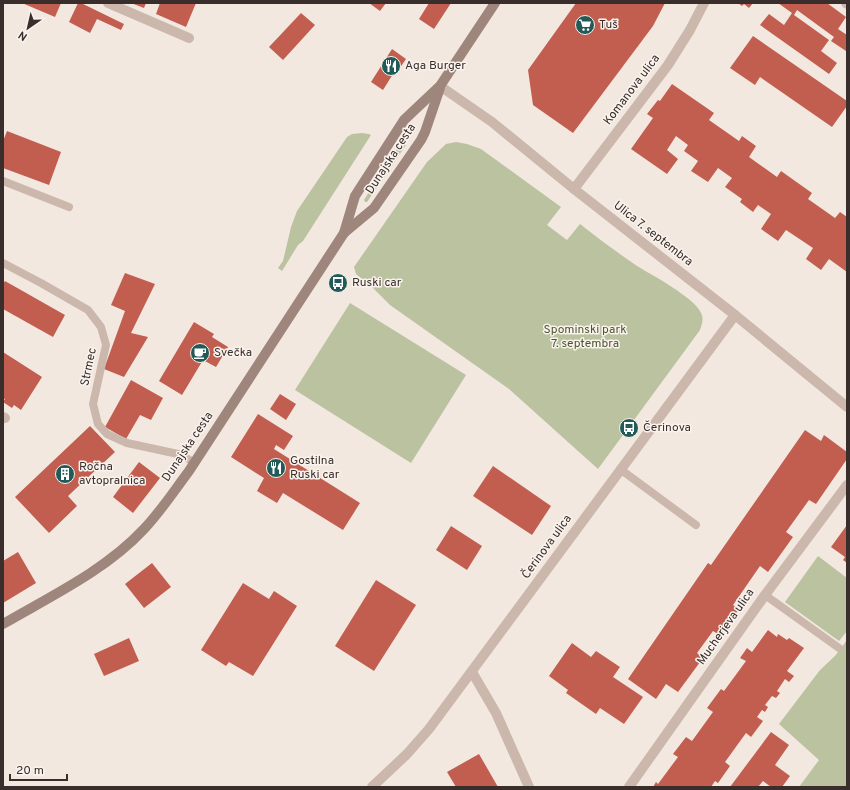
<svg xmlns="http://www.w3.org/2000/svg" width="850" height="790" font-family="Overpass,sans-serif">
	<rect width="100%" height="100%" fill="#f3e8e0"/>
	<g fill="#bac2a0">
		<path d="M362,133L369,134L371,135L303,241L298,245L282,271L278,268L283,261L291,227L297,211L347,137L352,134Z"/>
		<path d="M401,142L406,145L367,202H365L364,200Z"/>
		<path d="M456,142L467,144L481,149L561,207L547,225L567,240L580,224C599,239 618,253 637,266C652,275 695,298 701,313C704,319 702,324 700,330L598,469L509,389L390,305L372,287L356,274L354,267L427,162L446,144Z"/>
		<path d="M350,303L466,375L411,463L295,390Z"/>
		<path d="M818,556L847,578V631L839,641L785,602Z"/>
		<path d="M847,640V787H799L819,760L779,724L820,670L835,656Z"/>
	</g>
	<g fill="#c25e4f">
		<path d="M22,3H61L55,17Z"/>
		<path d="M78,3H81L124,24L121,30L97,19L90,33L69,22Z"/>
		<path d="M131,3H146L144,8Z"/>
		<path d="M160,3H196L186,27L156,14Z"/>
		<path d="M369,3H386L380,11Z"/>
		<path d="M429,3H451L434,29L419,19Z"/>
		<path d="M576,3H665L653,26L573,133L533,105L528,70Z"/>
		<path d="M738,3H753L749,8L744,4L742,6Z"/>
		<path d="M778,3H827L846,17L838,29L847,35L846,51L831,41L834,37L797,10L794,15L829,40L821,51L837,63L829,74L760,25L769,14L784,25L792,13Z"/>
		<path d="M301,13L315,25L283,60L269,47Z"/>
		<path d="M753,36L847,101V106L832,127L760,77L755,85L730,68Z"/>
		<path d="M392,49L406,59L395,75L393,74L383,90L371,82Z"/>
		<path d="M672,84L714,113L709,120L739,141L742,136L756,146L749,157L777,177L781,171L812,193L808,199L835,218L840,212L847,217V272L829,259L821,270L806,259L813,248L786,230L778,241L761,229L771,214L758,205L753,212L740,202L742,199L725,187L732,178L718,168L708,182L691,171L698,161L684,151L688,145L676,136L667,150L678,159L667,174L631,149L653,118L647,114L658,100L660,101Z"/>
		<path d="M7,131L61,152L49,185L3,168V141Z"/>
		<path d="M125,273L155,284L131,333L148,337L124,377L104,369L125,311L111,305Z"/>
		<path d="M5,281L65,315L53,337L3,309V284Z"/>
		<path d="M194,322L214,334L212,337L228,347L216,367L203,360L182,395L159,381Z"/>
		<path d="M3,352L42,377L21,410L14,405L12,408L3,402L5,399L3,398Z"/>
		<path d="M131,380L163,398L151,420L140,415L126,439L105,427Z"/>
		<path d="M280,394L296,404L286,420L270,409Z"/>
		<path d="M258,414L293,436L284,450L276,445L274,449L360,503L343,530L283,493L277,503L257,491L264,478L231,457Z"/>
		<path d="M90,426L115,452L68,496L77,506L49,533L15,497Z"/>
		<path d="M805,430L821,441L824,435L847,452V459L816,504L809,500L786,532L793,537L768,572L760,566L733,605L739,609L720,635L713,631L697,653L703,658L678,692L666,684L656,699L628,679L708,563L711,565Z"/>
		<path d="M139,462L160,478L133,513L113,497Z"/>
		<path d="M493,466L551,506L532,535L473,496Z"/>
		<path d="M847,525V563L843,560L845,557L831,547Z"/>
		<path d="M451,526L482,546L467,570L436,550Z"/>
		<path d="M18,552L36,583L3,603V561Z"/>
		<path d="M152,563L171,587L144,608L125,584Z"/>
		<path d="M376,580L416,605L374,671L335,646Z"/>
		<path d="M243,583L269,599L274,591L297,606L253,676L229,662L226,666L201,650Z"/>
		<path d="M768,630L777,637L778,634L787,640L789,638L804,648L787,671L794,676L789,682L785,679L777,691L780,693L776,698L772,696L765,705L768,707L765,712L762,710L757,717L763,721L751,737L746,733L725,762L730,766L718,783L715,781L711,787H653L656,782L658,784L678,757L673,754L686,737L692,741L713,712L707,708L721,689L724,691L746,661L740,658L747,648L752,652Z"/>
		<path d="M129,638L139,661L104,676L94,654Z"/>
		<path d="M572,643L591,657L596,651L620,667L613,677L643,697L624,724L600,708L596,714L566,693L568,690L549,676Z"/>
		<path d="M771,732L789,745L775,765L790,776L782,787H771L763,781L758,787H730Z"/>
		<path d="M479,754L498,787H456L447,772Z"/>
	</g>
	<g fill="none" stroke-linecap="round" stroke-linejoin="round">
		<g stroke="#cbb7ac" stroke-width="8">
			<path d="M3,181L69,207"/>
			<path d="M3,263L41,283L88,310L101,327L106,345L93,404L98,424L107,434L127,443L178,454L194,462"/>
			<path d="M620,469L696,525"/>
			<path d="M765,595L839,648"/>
		</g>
		<g stroke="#cbb7ac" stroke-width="10">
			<path d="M108,3L189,38"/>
			<path d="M846,3L847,4"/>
			<path d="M574,189L668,65L690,30L704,3"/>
			<path d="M3,417L5,418"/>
			<path d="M472,672L496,713L529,787"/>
			<path d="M629,787L765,595L847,485"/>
		</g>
		<g stroke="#cbb7ac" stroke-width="10">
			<path d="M440,86L492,122L574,189L735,315L847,407"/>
			<path d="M372,787L407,754L429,729L735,315"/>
		</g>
		<g stroke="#9f867d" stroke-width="10">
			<path d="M344,233L374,208L421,140L425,132L440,88"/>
			<path d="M3,624C51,596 106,570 144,529C161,511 174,491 189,471L344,233L355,196L404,120L440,86L495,3"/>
		</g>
	</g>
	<defs>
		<g id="supermarket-disc" transform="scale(1)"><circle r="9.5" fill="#215a57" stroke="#faf3ed"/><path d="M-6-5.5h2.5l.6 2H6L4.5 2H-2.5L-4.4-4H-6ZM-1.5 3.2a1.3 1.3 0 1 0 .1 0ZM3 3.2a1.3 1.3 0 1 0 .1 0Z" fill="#fff"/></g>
		<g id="restaurant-disc" transform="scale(1)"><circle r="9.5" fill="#215a57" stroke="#faf3ed"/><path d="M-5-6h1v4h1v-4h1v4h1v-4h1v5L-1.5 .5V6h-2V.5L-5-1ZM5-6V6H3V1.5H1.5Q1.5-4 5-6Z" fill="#fff"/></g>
		<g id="bus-disc" transform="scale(1)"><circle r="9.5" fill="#215a57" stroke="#faf3ed"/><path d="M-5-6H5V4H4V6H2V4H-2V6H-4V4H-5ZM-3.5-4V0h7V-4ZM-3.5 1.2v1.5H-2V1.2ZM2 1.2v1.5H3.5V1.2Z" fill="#fff"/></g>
		<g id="cafe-disc" transform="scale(1)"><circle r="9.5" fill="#215a57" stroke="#faf3ed"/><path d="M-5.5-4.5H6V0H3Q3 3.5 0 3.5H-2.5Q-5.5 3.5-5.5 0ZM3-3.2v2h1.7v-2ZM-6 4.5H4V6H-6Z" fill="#fff"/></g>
		<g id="building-disc" transform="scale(1)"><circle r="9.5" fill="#215a57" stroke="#faf3ed"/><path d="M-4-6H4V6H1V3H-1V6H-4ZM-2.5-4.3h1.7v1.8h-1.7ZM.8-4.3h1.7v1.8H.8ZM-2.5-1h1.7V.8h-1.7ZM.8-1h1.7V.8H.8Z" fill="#fff"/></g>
	</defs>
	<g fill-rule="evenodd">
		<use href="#supermarket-disc" x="585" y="25"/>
		<use href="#restaurant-disc" x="391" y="66"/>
		<use href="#bus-disc" x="338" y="283"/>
		<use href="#cafe-disc" x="200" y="353"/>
		<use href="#bus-disc" x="629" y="428"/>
		<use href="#restaurant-disc" x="276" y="468"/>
		<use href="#building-disc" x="65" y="474"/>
	</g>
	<g text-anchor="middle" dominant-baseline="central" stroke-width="3" stroke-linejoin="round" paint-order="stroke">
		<g font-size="12" fill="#392e2b" stroke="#faf3ed" text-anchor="start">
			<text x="599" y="25">Tuš</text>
			<text x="405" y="66">Aga Burger</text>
			<text x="352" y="283">Ruski car</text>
			<text x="214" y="353">Svečka</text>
			<text x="643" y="428">Čerinova</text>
			<text x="290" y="461">Gostilna<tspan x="290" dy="14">Ruski car</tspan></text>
			<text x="79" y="467">Ročna<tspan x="79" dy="14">avtopralnica</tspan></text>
		</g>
		<g font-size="12" fill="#392e2b" stroke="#faf3ed">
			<text transform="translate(632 90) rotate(-53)">Komanova ulica</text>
			<text transform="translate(391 159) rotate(-57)">Dunajska cesta</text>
			<text transform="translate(653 234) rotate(38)">Ulica 7. septembra</text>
			<text transform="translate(89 367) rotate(-78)">Strmec</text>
			<text transform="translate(188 447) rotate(-56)">Dunajska cesta</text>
			<text transform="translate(547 547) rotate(-54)">Čerinova ulica</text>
			<text transform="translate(726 627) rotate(-55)">Mucherjeva ulica</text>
		</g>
		<g font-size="12" fill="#4d572f" stroke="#faf3ed">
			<text x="585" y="330">Spominski park<tspan x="585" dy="14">7. septembra</tspan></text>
		</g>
	</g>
	<rect width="850" height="790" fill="none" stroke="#392e2b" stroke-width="8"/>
	<g transform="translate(28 28) rotate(214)" stroke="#faf3ed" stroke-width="3" paint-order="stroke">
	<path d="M0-3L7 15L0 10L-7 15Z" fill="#392e2b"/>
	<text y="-6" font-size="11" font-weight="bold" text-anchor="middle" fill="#392e2b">N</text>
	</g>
	<path d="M10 774v6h57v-6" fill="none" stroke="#392e2b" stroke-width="2"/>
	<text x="16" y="774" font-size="12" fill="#392e2b" stroke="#faf3ed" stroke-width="3" paint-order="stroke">20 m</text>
</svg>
